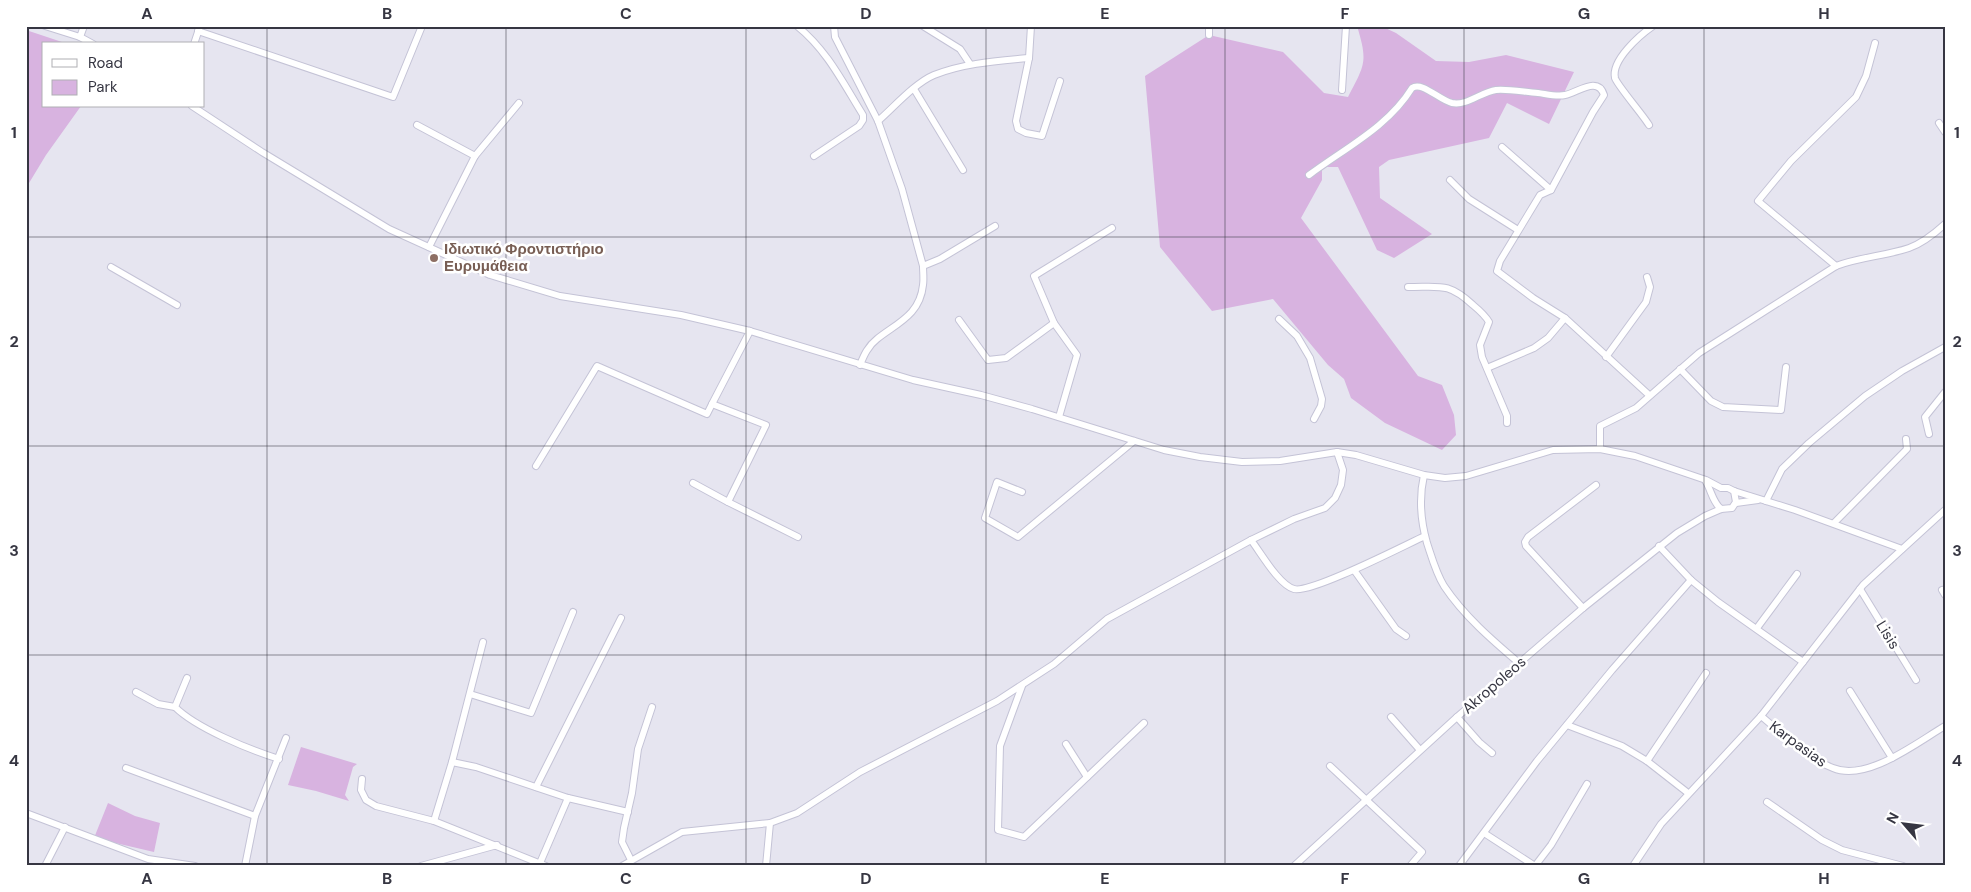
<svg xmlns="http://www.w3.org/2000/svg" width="1971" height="892" font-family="'DM Sans',sans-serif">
	<rect width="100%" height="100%" fill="#e6e5f0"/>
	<g fill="#d8b3e0">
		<path d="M1357,26H1381L1396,33L1436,61L1469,62L1506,55L1574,72L1549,124L1507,103L1489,138L1389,160L1379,167L1380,198L1432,234L1394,258L1377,250L1338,167H1322V180L1301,218L1418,376L1442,385L1454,415L1456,435L1442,450L1385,423L1351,398L1344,379L1328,365L1273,299L1212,311L1160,247L1145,76L1209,35L1283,52L1324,93L1348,97C1365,64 1368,62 1357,26Z"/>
		<path d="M26,30L68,44H44V106H81L46,155L26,188Z"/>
		<path d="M301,747L357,764L353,767L345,795L349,801L316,791L288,785Z"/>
		<path d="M108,803L135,816L160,823L154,852L94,838Z"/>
	</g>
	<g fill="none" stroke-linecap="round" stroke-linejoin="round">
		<g stroke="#c4c3d6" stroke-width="8">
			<g id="street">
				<path d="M45,26L80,37L93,44"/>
				<path d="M797,26C827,50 843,83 863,115V120L859,126L814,156"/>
				<path d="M834,26L835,37L878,121L902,189L923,266L940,259L995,226"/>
				<path d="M923,26L960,49L970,64"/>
				<path d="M1031,26L1029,58L1016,121L1018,129L1026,133L1042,136L1060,81"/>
				<path d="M1209,26V35"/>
				<path d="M198,31L393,97L422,26"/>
				<path d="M80,37L84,26"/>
				<path d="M194,44L200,26"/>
				<path d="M914,89L963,170"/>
				<path d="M1342,90L1346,26"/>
				<path d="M192,106L262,152L389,229L490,275L560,296L681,315L750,331L913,380L981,395L1032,409L1164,450L1200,457L1242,462L1280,461L1337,452L1356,455L1424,475L1445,478L1466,476L1553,450L1600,449L1635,456L1706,480L1721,488H1728L1734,491L1795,510L1902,549"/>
				<path d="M878,121C894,107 915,83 934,75C964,63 997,61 1029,58"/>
				<path d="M1939,123L1945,132"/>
				<path d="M417,125L475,156"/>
				<path d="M1649,125C1643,115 1617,85 1615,78C1611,60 1640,35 1653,26"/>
				<path d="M1502,147L1551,190"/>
				<path d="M1309,175C1345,148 1388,127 1412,88C1422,81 1439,100 1452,103C1467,106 1481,92 1496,90C1509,89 1524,92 1538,93C1546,94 1557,97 1565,95C1577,93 1598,75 1604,95L1593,112L1551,190L1540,195L1500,261L1497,271L1533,298L1565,318L1649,395"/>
				<path d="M1450,180L1469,199L1518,230"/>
				<path d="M429,247L475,156L519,103"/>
				<path d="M1836,266L1758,201L1791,161L1856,97L1866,76L1875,43"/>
				<path d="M111,267L177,305"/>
				<path d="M1408,287C1440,287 1448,282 1473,305C1479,310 1485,315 1489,322L1480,345L1482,357L1507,416V423"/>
				<path d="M1279,319L1297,336L1310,358L1322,399L1321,406L1314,419"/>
				<path d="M959,320L988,360L1006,358L1054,323"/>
				<path d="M1606,357L1646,302L1650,287L1647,277"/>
				<path d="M860,365C864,355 868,346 877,339C897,323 920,315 923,285C924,279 923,272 923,266"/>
				<path d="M1487,368L1534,348L1548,338L1565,318"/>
				<path d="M1680,369L1711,401L1723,407L1781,410L1786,367"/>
				<path d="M712,404L750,331"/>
				<path d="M1059,417L1077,355L1054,323L1034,276L1112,228"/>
				<path d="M1929,434L1925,417L1945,392"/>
				<path d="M1600,449V426L1636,408L1699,353L1836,266C1860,257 1885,256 1909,248C1923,243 1934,234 1945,224"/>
				<path d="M536,466L597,366L707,414L712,404L766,425L728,502"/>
				<path d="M1424,475C1419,497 1421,522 1427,543C1432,558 1436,573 1444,586C1464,616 1492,640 1519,663"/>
				<path d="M1706,482C1711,490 1713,503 1721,509"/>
				<path d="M693,483L728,502L798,537"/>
				<path d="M1022,492L997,482L985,518L1018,537L1134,441"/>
				<path d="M1766,501L1782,469L1809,443L1865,396L1902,371L1945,347"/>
				<path d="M1736,503L1758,500"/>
				<path d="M1834,523L1907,449L1906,439"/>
				<path d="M1251,540C1261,553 1279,585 1294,589C1311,594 1405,545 1425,536"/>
				<path d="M1659,546L1691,580L1718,602L1803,662"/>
				<path d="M1354,570L1396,629L1406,636"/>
				<path d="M1860,589L1916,680"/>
				<path d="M1942,590L1945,595"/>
				<path d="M1583,608L1526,546L1525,542L1528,537L1596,485"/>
				<path d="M1757,628L1797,574"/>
				<path d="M187,678L175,707C196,728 250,750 279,759"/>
				<path d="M1022,686L1000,746L998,830L1024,837L1144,723"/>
				<path d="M1850,691L1892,758"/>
				<path d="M136,692L158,704L175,707"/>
				<path d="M470,694L531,713L573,612"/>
				<path d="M1761,716C1783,734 1806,758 1833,768C1867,782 1916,743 1945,726"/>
				<path d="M1391,717L1420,750"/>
				<path d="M1457,717L1479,742L1492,753"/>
				<path d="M1567,725L1622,746L1647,761L1688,793"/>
				<path d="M1066,744L1087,777"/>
				<path d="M1647,761L1706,673"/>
				<path d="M452,762L476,767L568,798L628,812"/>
				<path d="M1330,766L1422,852L1410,866"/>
				<path d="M126,768L255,816"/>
				<path d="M362,779L361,790L366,800L376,806L434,821L546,866"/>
				<path d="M536,787L621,618"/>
				<path d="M1767,802L1822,840L1842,850L1903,866"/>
				<path d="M26,813L148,859L195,866"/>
				<path d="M434,821L452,762L483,642"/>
				<path d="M1484,833L1535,866"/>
				<path d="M631,860L622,842L624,828L632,793L638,749L652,707"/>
				<path d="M540,863L568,798"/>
				<path d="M45,866L65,827"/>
				<path d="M245,866L255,816L286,738"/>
				<path d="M421,866L497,845"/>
				<path d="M622,866L682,832L770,823L797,813L860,772L997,701L1054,664L1107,619L1251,540L1294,519L1325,508L1335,498L1341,485L1343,470L1337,452"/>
				<path d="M766,866L770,823"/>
				<path d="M1294,866L1457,717L1583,608L1677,533L1705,516L1721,509L1732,508L1736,502L1734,491"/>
				<path d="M1459,866L1537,761L1612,670L1691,580"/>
				<path d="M1535,866L1551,845L1587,784"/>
				<path d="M1633,866L1661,824L1761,716L1863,585L1945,510"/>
			</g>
		</g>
		<use href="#street" stroke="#fff" stroke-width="6"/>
	</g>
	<path fill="none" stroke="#363642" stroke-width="1" stroke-opacity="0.55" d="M267,26V866M506,26V866M746,26V866M986,26V866M1225,26V866M1464,26V866M1704,26V866M26,237H1945M26,446H1945M26,655H1945"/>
	<circle fill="#8d6e63" stroke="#fff" stroke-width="2" cx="434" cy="258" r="5"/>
	<g text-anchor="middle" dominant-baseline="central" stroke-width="5" stroke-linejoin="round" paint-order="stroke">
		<g font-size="15" font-weight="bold" fill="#785e54" stroke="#fff" text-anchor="start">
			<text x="444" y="249">Ιδιωτικό Φροντιστήριο<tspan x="444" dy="17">Ευρυμάθεια</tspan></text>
		</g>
		<g font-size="15" fill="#363642" stroke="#fff">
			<text transform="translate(1888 635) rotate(58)">Lisis</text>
			<text transform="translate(1494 685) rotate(-41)">Akropoleos</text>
			<text transform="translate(1798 744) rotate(36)">Karpasias</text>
		</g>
	</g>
	<rect width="1971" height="892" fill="none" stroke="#ffffff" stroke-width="55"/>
	<rect x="42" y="42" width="162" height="65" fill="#ffffff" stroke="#afafb3"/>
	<rect x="52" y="59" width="25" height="8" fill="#ffffff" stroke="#afafb3"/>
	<text x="88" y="68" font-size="15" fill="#363642">Road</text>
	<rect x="52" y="80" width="25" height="15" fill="#d8b3e0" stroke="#afafb3"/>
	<text x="88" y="92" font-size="15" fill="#363642">Park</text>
	<g transform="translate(1904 824) rotate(298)" stroke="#ffffff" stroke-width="4" paint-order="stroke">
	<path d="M0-4L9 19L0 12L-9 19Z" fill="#363642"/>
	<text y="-8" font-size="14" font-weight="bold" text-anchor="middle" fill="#363642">N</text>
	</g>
	<rect x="28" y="28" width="1916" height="836" fill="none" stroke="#363642" stroke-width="2"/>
	<g font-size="16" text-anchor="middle" font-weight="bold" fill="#363642">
		<text x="147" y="19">A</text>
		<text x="387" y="19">B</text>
		<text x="626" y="19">C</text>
		<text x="866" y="19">D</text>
		<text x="1105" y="19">E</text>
		<text x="1345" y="19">F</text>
		<text x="1584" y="19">G</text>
		<text x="1824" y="19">H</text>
		<text x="14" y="138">1</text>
		<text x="1957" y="138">1</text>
		<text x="14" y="347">2</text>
		<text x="1957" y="347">2</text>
		<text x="14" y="556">3</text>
		<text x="1957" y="556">3</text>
		<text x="14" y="766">4</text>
		<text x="1957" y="766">4</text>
		<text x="147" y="884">A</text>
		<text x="387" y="884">B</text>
		<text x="626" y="884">C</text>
		<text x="866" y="884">D</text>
		<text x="1105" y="884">E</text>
		<text x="1345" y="884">F</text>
		<text x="1584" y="884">G</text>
		<text x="1824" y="884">H</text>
	</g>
</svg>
